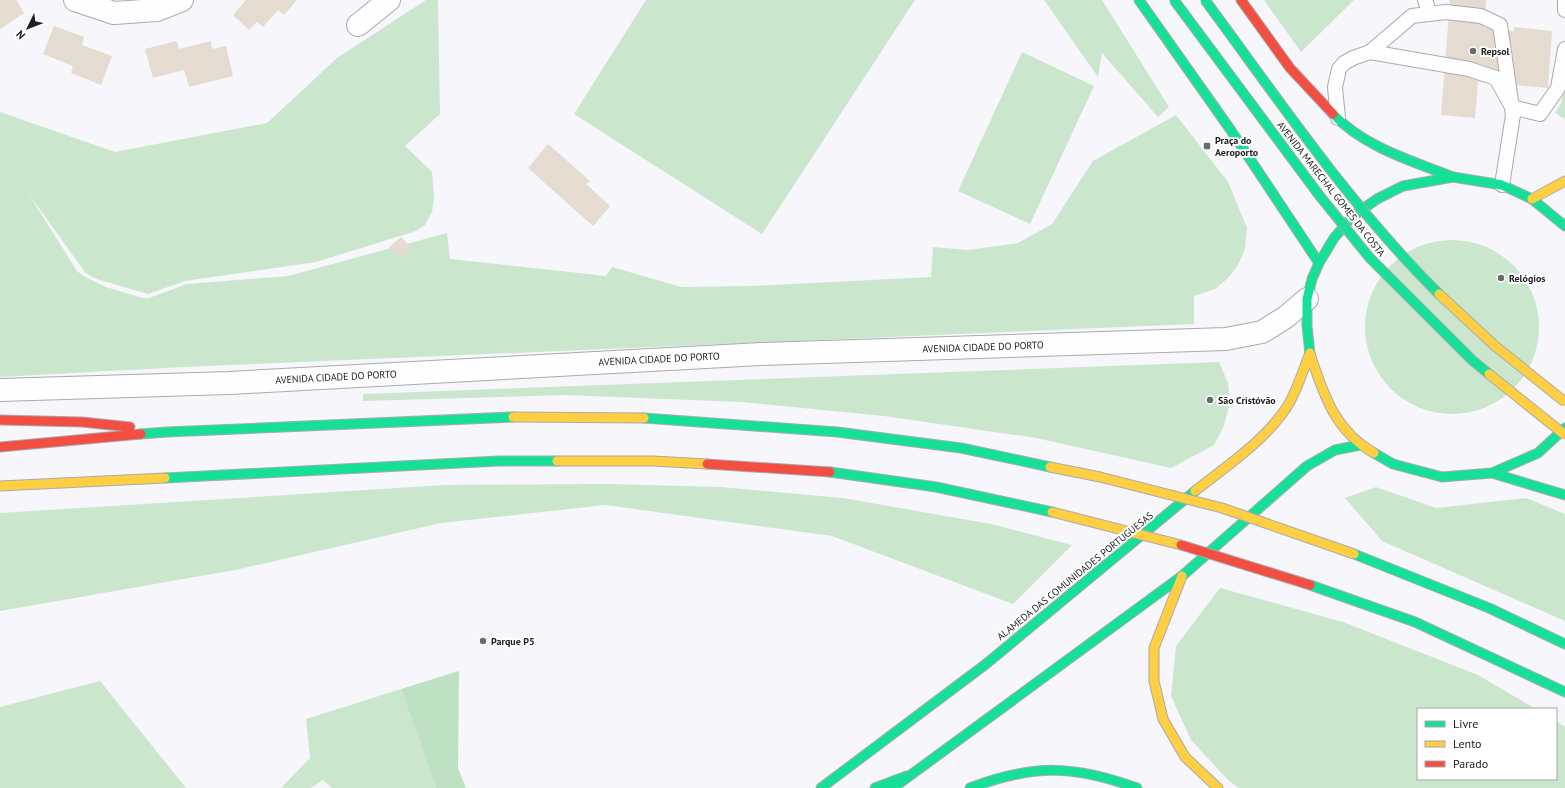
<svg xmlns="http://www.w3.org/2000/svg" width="1565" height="788" font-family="'PT Sans',sans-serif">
	<rect width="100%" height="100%" fill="#f6f6fb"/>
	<g fill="#cae7ce">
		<path d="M426,0H438L440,114L405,146L432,172L434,197L432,212L425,225L416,231L316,262L185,281L148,294L100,280L92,277L85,272L28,193L77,271L85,277L106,287L142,298H149L187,284L288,276L447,233L450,259L606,276L612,267L681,287L753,286L931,277L933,247L968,250L1018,243L1052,224L1093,161L1176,115L1228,182L1247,228L1245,249L1238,265L1228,278L1215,289L1194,296V324L184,367L0,377V112L115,152L267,123L337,58Z"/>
		<path d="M646,0H915L762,234L574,114Z"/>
		<path d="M1044,0H1102L1169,107L1158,117L1102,53L1098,77Z"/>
		<path d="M1264,0H1354L1301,52Z"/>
		<path d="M1022,52L1094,86L1030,224L958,191Z"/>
		<path d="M1565,82V119L1555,113L1561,103Z"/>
		<circle cx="1452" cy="327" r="87"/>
		<path d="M1219,362L1228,383L1230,402L1224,426L1214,445L1171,468L1036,438L884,416L741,402L565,395L363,401V394Z"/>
		<path d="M609,484L720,487L843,498L991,524L1072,545L1013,604L832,536L605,505L441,523L235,570L0,611V513L445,485Z"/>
		<path d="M1376,487L1436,508L1526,498L1565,514V621L1382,541L1345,498Z"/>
		<path d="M1220,588L1343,622L1478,675L1536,709H1418V779H1556V721L1565,727V788H1239L1228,780L1191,740L1171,696L1176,646Z"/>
		<path d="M100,681L186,788H0V707Z"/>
		<path d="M401,689L436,788H332L323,780L311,788H281L310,758L306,719Z"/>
	</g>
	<path fill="#bfe1c3" d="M459,671L458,768L466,788H436L401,689Z"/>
	<g fill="#e4dcd0">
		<path d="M0,0H16L24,13L0,29Z"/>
		<path d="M246,0H297L284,15L278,10L263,27L257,22L249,30L233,15Z"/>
		<path d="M1450,0H1486L1484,28L1514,31V27L1552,31L1548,88L1478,82L1475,118L1441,115Z"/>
		<path d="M54,26L84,37L82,45L112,56L101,85L71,73L73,66L43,54Z"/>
		<path d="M177,41L179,49L211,41L212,49L226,46L233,76L189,87L184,70L153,78L145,49Z"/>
		<path d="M548,144L590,181L586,184L610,206L593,226L528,168Z"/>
		<path d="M401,237L412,249L400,259L389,247Z"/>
	</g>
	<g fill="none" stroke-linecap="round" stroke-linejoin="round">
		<g stroke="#aaaaae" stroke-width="16">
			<g id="lane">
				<path d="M1425,0L1430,14"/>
				<path d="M1565,0V10"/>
				<path d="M1370,52L1469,69L1496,78L1512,107L1540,114L1558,88L1565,49"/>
				<path d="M1338,118L1335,87L1339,69L1344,63L1353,58L1370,52L1412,16L1446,12L1481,16L1500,25L1513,115L1502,185"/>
			</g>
		</g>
		<g stroke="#aaaaae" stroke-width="24">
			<g id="street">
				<path d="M75,0L114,13L157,10L182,0"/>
				<path d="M358,25L389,0"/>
				<path d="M0,390L229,383L761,354L1226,339L1262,332L1286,317L1307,299"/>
			</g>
		</g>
		<g stroke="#aaaaae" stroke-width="11">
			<g id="fast">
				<path d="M1139,0L1230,129L1319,263"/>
				<path d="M1333,114C1364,147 1412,161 1453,177"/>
				<path d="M1310,354L1307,326V299L1312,279L1319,263L1334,238L1353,216L1377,199L1403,186L1453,177L1502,185L1532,199L1565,226"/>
				<path d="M644,418L837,432L961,448L1050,467"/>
				<path d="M141,434L167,432L513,417"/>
				<path d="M1374,453L1393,464L1442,477L1492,473L1538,453L1565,428"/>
				<path d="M830,472L936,487L1052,512"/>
				<path d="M1492,473L1565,495"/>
				<path d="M165,478L499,461H557"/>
				<path d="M1354,554L1489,608L1565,644"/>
				<path d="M1310,585L1415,622L1565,692"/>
				<path d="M821,788L986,664L1195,491"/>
				<path d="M875,788L907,776"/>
				<path d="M893,788L1182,576L1307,466L1335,450L1360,445"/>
				<path d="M970,788C1033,764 1074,765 1137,788"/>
			</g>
		</g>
		<g stroke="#aaaaae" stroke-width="11">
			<g id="slow">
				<path d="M1532,199L1565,181"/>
				<path d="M1310,354C1324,395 1334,430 1374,453"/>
				<path d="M513,417L644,418"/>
				<path d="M557,461H653L707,464"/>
				<path d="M1050,467L1100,477"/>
				<path d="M0,486L165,478"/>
				<path d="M1195,491C1224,468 1260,444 1282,414C1295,397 1302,373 1310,353"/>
				<path d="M1182,576L1154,648V681L1163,719L1185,757L1218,788"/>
			</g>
		</g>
		<g stroke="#aaaaae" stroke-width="11">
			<g id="jam">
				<path d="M1241,0L1290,68L1333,114"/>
				<path d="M0,420L82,422L130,427"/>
				<path d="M0,447L141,434"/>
				<path d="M707,464L830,472"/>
			</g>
		</g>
		<use href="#lane" stroke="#fefefe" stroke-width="14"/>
		<use href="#street" stroke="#fefefe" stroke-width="22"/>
		<use href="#fast" stroke="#16e098" stroke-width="9"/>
		<use href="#slow" stroke="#ffcf43" stroke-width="9"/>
		<use href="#jam" stroke="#f24e42" stroke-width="9"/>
		<g stroke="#aaaaae" stroke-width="11" stroke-linecap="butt">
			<g id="fast-bridge">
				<path d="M1174,0L1319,195L1369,257L1472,360L1489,374"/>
				<path d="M1205,0C1279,100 1350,206 1439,294"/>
			</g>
		</g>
		<g stroke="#aaaaae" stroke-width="11" stroke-linecap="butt">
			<g id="slow-bridge">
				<path d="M1439,294L1495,346L1565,402"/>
				<path d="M1489,374L1565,435"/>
				<path d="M1100,477L1222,508L1354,554"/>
				<path d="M1052,512L1181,545"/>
			</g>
		</g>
		<g stroke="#aaaaae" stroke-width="11" stroke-linecap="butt">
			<path id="jam-bridge" d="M1181,545L1310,585"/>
		</g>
		<use href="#fast-bridge" stroke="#16e098" stroke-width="9"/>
		<use href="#slow-bridge" stroke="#ffcf43" stroke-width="9"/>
		<use href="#jam-bridge" stroke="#f24e42" stroke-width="9"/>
	</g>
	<g fill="#6b6b6f" stroke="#fff" stroke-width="1.5">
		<circle cx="1473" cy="51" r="4"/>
		<rect x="1203" y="142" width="8" height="8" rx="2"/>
		<circle cx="1501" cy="278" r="4"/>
		<circle cx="1210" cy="400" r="4"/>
		<circle cx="483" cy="641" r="4"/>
	</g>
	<g text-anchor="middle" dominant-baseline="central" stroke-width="4" stroke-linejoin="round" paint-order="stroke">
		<g font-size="10" font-weight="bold" fill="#202024" stroke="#fff" text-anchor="start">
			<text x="1481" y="51">Repsol</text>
			<text x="1215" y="140">Praça do<tspan x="1215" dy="12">Aeroporto</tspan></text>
			<text x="1509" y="278">Relógios</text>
			<text x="1218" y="400">São Cristóvão</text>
			<text x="491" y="641">Parque P5</text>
		</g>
		<g font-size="10" fill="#202024" stroke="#fff">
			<text transform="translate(1331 189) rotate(52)">AVENIDA MARECHAL GOMES DA COSTA</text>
			<text transform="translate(983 347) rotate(-2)">AVENIDA CIDADE DO PORTO</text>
			<text transform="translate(659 359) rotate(-3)">AVENIDA CIDADE DO PORTO</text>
			<text transform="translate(336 377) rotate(-3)">AVENIDA CIDADE DO PORTO</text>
			<text transform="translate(1075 576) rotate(-39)">ALAMEDA DAS COMUNIDADES PORTUGUESAS</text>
		</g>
	</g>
	<rect x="1417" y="708" width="140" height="72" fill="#ffffff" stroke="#a6a6a7"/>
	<rect x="1425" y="721" width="20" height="6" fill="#16e098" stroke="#a6a6a7"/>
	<text x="1453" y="728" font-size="12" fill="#202024">Livre</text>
	<rect x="1425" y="741" width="20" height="6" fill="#ffcf43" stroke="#a6a6a7"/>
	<text x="1453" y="748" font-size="12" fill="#202024">Lento</text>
	<rect x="1425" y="761" width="20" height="6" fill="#f24e42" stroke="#a6a6a7"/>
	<text x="1453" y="768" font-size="12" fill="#202024">Parado</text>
	<g transform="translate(28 28) rotate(227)" stroke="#ffffff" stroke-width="3" paint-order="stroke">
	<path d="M0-3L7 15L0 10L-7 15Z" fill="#202024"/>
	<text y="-6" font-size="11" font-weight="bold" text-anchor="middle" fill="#202024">N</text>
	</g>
</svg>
